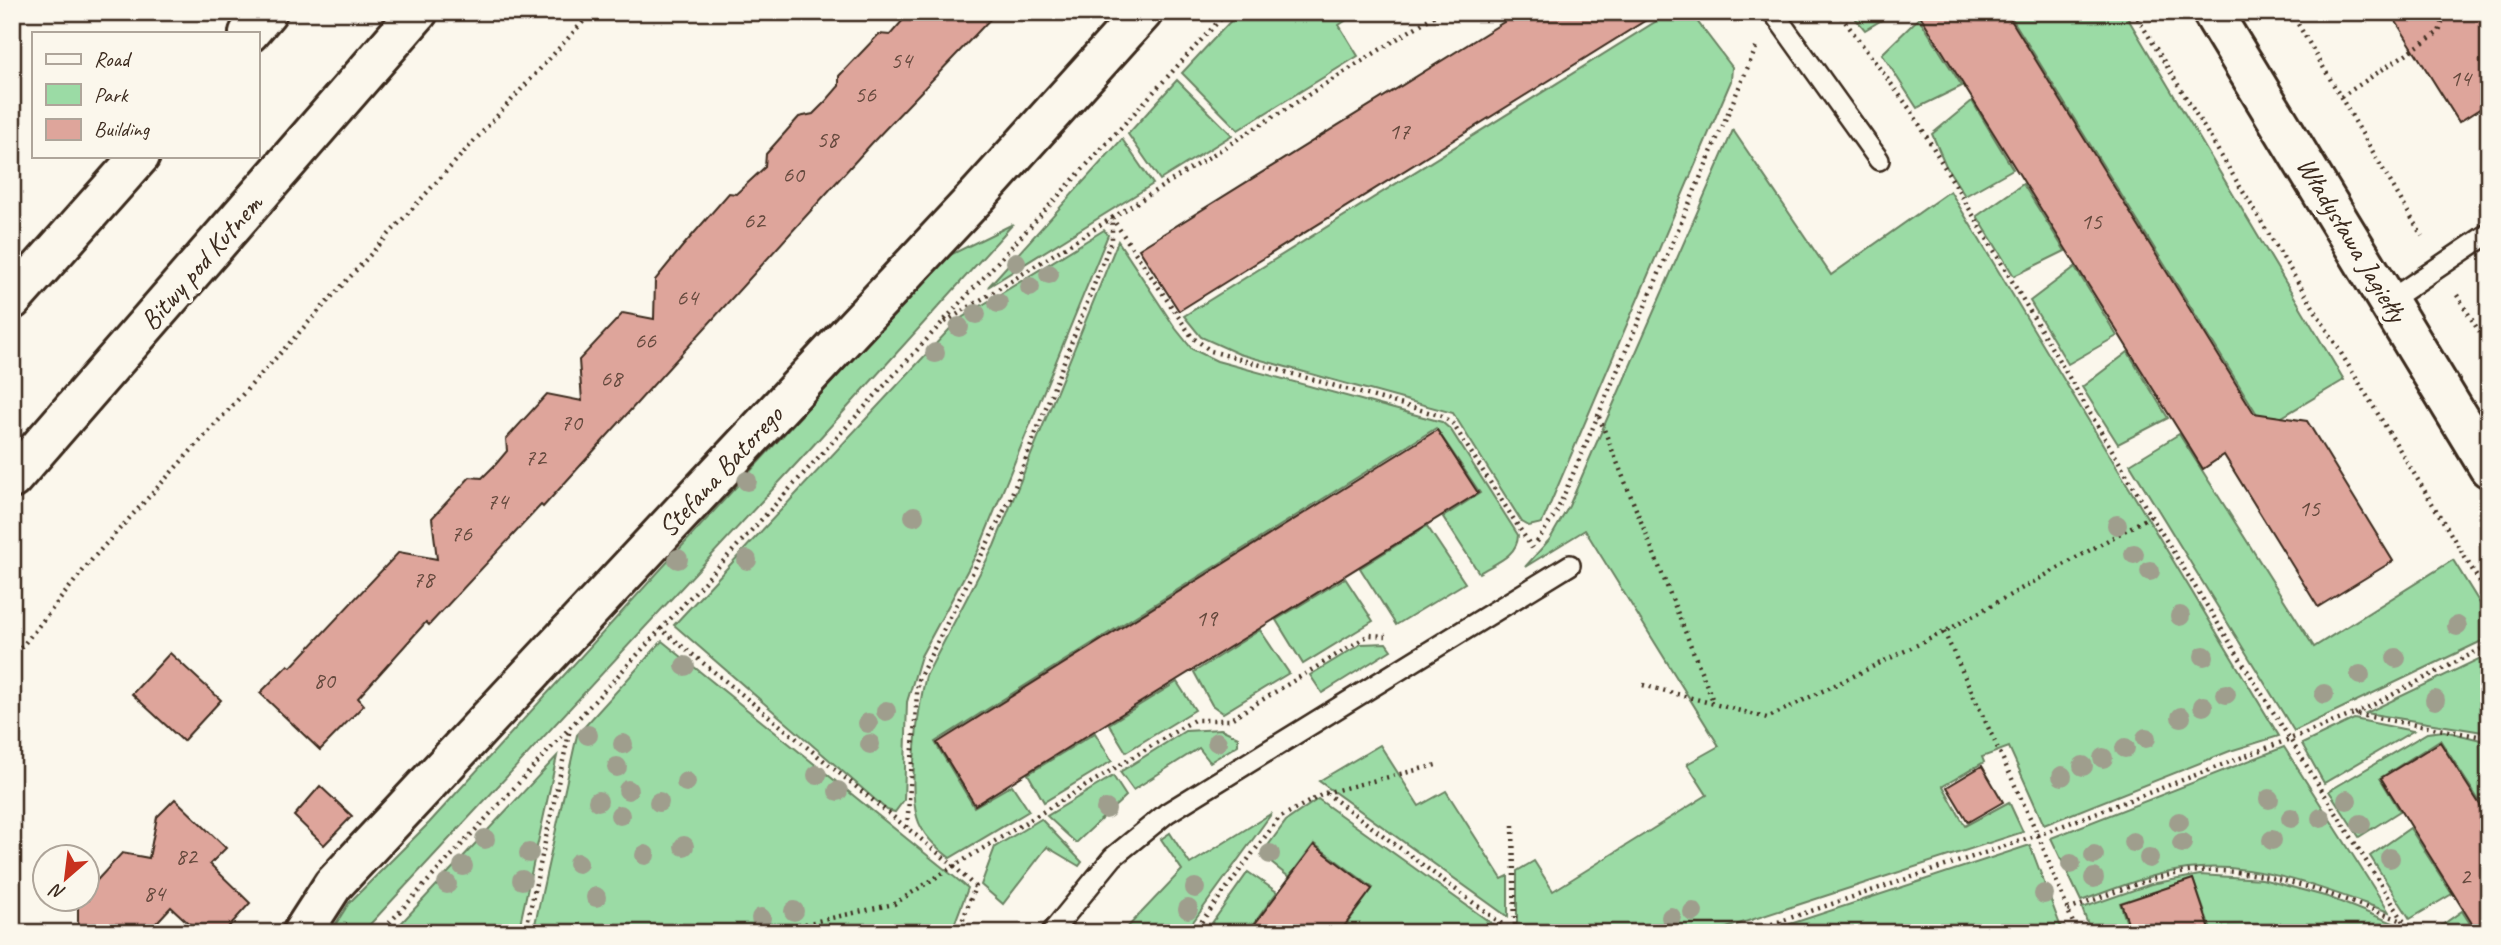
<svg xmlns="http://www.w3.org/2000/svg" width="2501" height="945" font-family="Caveat,sans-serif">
	<rect width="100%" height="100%" fill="#fbf7ec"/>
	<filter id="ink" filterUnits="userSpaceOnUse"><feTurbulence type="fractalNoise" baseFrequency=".0143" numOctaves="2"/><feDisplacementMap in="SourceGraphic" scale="14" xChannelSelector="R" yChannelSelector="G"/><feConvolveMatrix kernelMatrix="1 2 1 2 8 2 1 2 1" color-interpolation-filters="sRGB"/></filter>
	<g filter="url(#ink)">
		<g fill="#9bdba5" stroke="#6b8262" stroke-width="2">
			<path d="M1239,12H1359L1339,25L1358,56L1238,130L1182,73Z"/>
			<path d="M1671,12H1690L1732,67L1731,81L1542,523L1529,526L1522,522L1453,413L1239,354L1201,337L1184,316Z"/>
			<path d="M1850,12H1895L1865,30Z"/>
			<path d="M2008,12H2124L2344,380L2265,427Z"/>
			<path d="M1919,18L1962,86L1917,108L1882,54Z"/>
			<path d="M1177,80L1232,135L1160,180L1128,134Z"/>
			<path d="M1972,101L2013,169L1965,196L1946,166L1932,134Z"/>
			<path d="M1733,130L1831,275L1950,191L2279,736L2230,751L2044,825L2009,747L1982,757L1984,762L1943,786L1965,826L2009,802L2023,832L1711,933H1530L1517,924V871L1534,861L1553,891L1707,795L1687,764L1719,746L1585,530L1525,567L1550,539L1569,506Z"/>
			<path d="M1122,139L1153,184L988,287Z"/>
			<path d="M2023,184L2065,251L2014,276L1977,216Z"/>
			<path d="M1013,224L809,450L362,933H330L349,903L429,823L946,257Z"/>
			<path d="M1104,230L1108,235L978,551L921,656L907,702L904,800L895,812L887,810L674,625L958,320Z"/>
			<path d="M1118,241L1176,329L1192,349L1217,361L1442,422L1451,430L1518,535C1518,556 1495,563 1479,573L1443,517L1480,493L1436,428L935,742L974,807L1012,785L1029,811L950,858C936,847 922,835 917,817C908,786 918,707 926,676L994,546Z"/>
			<path d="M2075,267L2117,336L2068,364L2030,301Z"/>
			<path d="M2128,352L2168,418L2118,444L2082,387Z"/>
			<path d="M2179,434L2314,647L2453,560L2489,618L2486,639L2294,731L2130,464Z"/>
			<path d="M1427,526L1465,583L1396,625L1360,568Z"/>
			<path d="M1345,578L1373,621L1303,664L1276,620Z"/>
			<path d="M1260,630L1289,673L1223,713L1212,705L1194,672Z"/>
			<path d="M662,641L968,888L951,933H533L577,735Z"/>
			<path d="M1386,643L1391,650L1322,693L1310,675L1361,644Z"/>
			<path d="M2489,654V733L2366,713Z"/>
			<path d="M1177,682L1195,710L1126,752L1109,724Z"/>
			<path d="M2354,719L2413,731L2324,783L2302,744Z"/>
			<path d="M1221,729L1238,737V745L1210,762L1199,748L1133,790L1120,772L1185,731Z"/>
			<path d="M2444,731L2489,742V816L2440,740L2380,778L2400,811L2359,837L2329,791L2427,733Z"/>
			<path d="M1095,733L1112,761L1044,802L1028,774Z"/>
			<path d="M1380,745L1419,806L1446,791L1502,879L1508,876V917L1319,781Z"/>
			<path d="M2284,747L2389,912C2329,891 2265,864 2200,868C2159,870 2119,887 2081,901L2051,838Z"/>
			<path d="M557,756L518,933H392Z"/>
			<path d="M1113,776L1126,796L1076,843L1047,816Z"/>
			<path d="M1318,799L1505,933H1340L1373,888L1314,844L1289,877L1261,855L1286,821Z"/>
			<path d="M1272,813L1190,926L1174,933H1122L1182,870L1161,839L1170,833L1190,864Z"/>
			<path d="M1041,819L1082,862L1079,866L1047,847L1003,904L981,885L995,847Z"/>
			<path d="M2410,828L2452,894L2410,919L2370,856Z"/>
			<path d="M2030,845L2063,933H1787L1790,924Z"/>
			<path d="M1248,872L1277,892L1247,933H1205Z"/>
			<path d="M2200,875L2262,879L2328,897L2396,924L2402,933H2212L2193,879L2120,903L2130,933H2091L2082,908L2151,884Z"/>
			<path d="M2462,911L2476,933H2431Z"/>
		</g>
		<g fill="#dea59b" stroke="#3b2a1e" stroke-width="2">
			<path d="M910,12H997L872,143L543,507L541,505L429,625L426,622L358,698L364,705L320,750L260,693L288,665L291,667L399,552L437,559L432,518L470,477L482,478L496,464L507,451L506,439L547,394L582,401L579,360L623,313L654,319L655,280L682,247L729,193L736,194L765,167L766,154L799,117L813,114L826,101L839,86V76L879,34L890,35Z"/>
			<path d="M1520,12H1659L1179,311L1139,249Z"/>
			<path d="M1918,12H2006L2254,413L2307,421L2393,561L2318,607L2224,455L2203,469Z"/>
			<path d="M2390,12H2489V103L2459,122Z"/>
			<path d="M1437,430L1478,493L975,805L937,743Z"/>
			<path d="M170,653L221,700L183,741L132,694Z"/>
			<path d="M2440,742L2489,819V933H2478L2381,778Z"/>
			<path d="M1982,766L2003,802L1968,822L1947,787Z"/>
			<path d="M320,786L352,816L324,845L294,816Z"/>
			<path d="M175,799L226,848L210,864L250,903L223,933H199L171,907L147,933H78V901L88,900V890L122,853L149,858L157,817Z"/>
			<path d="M1314,845L1372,889L1339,933H1248Z"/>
			<path d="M2193,879L2211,933H2132L2121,903Z"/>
		</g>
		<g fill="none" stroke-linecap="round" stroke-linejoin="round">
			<g stroke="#3b2a1e" stroke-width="24">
				<g id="lane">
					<path d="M1773,12L1879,160"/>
					<path d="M2390,300L2489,233"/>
					<path d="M1051,933L1113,857L1167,813L1570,565"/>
				</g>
			</g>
			<g stroke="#3b2a1e" stroke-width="44">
				<g id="street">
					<path d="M2212,12L2489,468"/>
					<path d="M249,33L267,12"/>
					<path d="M12,300L140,156"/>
					<path d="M302,933L333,885L980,193L1143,12"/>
				</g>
			</g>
			<g stroke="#3b2a1e" stroke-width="44">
				<path id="primary" d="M12,479L418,12"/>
			</g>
			<g stroke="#3b2a1e" stroke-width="4.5" stroke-dasharray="2 5" stroke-linecap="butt">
				<path d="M2134,12L2489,597"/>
				<path d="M2291,12L2422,236"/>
				<path d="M2341,97L2439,32L2446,12"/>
				<path d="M2457,295L2489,348"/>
				<path d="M945,322L1112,218L1192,337L1211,351L1442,416L1453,424L1532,548"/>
				<path d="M1599,417L1713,701"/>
				<path d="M1537,542L1557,511L1756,48"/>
				<path d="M1944,632L2038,835L2077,933"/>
				<path d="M12,659L94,557L592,12"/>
				<path d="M1643,685L1767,718L1944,632L2151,516"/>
				<path d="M2355,714L2489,645"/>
				<path d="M1326,793L1514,933"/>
				<path d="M1513,825L1515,933"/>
				<path d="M907,827L918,680L1010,499L1112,239V218L1440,12"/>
				<path d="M2068,910C2111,894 2155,873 2201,871C2271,868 2339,898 2403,921"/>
				<path d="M1780,921L1781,933"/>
				<path d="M380,933L661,629"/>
				<path d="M525,933L570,729"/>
				<path d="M764,933L894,904L954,866L661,629L1227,12"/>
				<path d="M958,933L975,887L954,866L1194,720H1229L1369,635L1386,636"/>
				<path d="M1193,933L1279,818L1325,793L1440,764"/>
				<path d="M1745,933L2038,835L2290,739L2151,516L1912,112L1838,12"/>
				<path d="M2411,933L2290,739L2354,714L2489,738"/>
			</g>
			<use href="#lane" stroke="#fbf7ec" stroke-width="19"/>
			<use href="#street" stroke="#fbf7ec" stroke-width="38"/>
			<use href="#primary" stroke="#fbf7ec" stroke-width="38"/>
		</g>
		<g fill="#9f9e8d">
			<circle cx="1016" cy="262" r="10"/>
			<circle cx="1049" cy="274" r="10"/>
			<circle cx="1030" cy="287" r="10"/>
			<circle cx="998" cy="303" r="10"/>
			<circle cx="976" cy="314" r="10"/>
			<circle cx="959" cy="327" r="10"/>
			<circle cx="935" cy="353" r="10"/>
			<circle cx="747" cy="481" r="10"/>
			<circle cx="914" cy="516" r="10"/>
			<circle cx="2117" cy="525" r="10"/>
			<circle cx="2134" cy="554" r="10"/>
			<circle cx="678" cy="559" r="10"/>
			<circle cx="747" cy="560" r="10"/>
			<circle cx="2150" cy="571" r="10"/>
			<circle cx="2180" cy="616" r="10"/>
			<circle cx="2457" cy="626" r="10"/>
			<circle cx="2204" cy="656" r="10"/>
			<circle cx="2396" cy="658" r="10"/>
			<circle cx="685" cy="666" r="10"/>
			<circle cx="2360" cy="675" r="10"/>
			<circle cx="2226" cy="694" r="10"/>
			<circle cx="2324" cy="694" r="10"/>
			<circle cx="2435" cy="700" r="10"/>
			<circle cx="2203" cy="706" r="10"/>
			<circle cx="886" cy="711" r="10"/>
			<circle cx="2181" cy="717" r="10"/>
			<circle cx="868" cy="723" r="10"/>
			<circle cx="588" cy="735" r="10"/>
			<circle cx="2146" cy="738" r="10"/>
			<circle cx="1217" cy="742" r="10"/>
			<circle cx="623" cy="744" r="10"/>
			<circle cx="870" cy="744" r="10"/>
			<circle cx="2125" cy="748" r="10"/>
			<circle cx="2103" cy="758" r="10"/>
			<circle cx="2083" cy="766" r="10"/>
			<circle cx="617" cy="767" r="10"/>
			<circle cx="817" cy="775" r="10"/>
			<circle cx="2062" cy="776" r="10"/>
			<circle cx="686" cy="782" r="10"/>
			<circle cx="628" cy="790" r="10"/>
			<circle cx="838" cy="791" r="10"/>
			<circle cx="2269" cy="799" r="10"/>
			<circle cx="2347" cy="800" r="10"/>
			<circle cx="598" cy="801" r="10"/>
			<circle cx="659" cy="802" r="10"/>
			<circle cx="1106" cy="809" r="10"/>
			<circle cx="620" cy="815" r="10"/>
			<circle cx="2291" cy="818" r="10"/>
			<circle cx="2321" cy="818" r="10"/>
			<circle cx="2179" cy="822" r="10"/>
			<circle cx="2361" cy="824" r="10"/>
			<circle cx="485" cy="839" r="10"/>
			<circle cx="2272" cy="840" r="10"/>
			<circle cx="2133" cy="842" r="10"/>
			<circle cx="2182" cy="843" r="10"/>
			<circle cx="684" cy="846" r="10"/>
			<circle cx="529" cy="853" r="10"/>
			<circle cx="1270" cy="854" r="10"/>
			<circle cx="645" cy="855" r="10"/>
			<circle cx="2094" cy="855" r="10"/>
			<circle cx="2149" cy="858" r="10"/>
			<circle cx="2390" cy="858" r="10"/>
			<circle cx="578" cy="863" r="10"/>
			<circle cx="2071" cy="864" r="10"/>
			<circle cx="463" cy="866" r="10"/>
			<circle cx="2094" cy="878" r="10"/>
			<circle cx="522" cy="880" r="10"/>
			<circle cx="447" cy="884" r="10"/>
			<circle cx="1195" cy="888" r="10"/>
			<circle cx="2044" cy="894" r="10"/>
			<circle cx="596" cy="897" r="10"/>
			<circle cx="1188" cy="909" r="10"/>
			<circle cx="794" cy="911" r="10"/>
			<circle cx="1693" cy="912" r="10"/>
			<circle cx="1671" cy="917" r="10"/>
			<circle cx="761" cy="918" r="10"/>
		</g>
	</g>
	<g text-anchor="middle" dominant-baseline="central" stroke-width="7" stroke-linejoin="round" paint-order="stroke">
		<g font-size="24" fill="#64493d">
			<text x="901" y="60">54</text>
			<text x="2460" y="78">14</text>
			<text x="865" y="94">56</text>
			<text x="1399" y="131">17</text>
			<text x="827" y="139">58</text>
			<text x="793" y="174">60</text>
			<text x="754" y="220">62</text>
			<text x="2091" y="221">15</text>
			<text x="687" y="297">64</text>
			<text x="645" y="340">66</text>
			<text x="611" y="378">68</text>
			<text x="571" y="422">70</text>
			<text x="535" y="457">72</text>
			<text x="497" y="501">74</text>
			<text x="2309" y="508">15</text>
			<text x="461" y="533">76</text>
			<text x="423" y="579">78</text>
			<text x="1206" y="618">19</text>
			<text x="324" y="680">80</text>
			<text x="186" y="856">82</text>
			<text x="2465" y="876">2</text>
			<text x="154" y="893">84</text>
		</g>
		<g font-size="28" fill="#3b2a1e" stroke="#fbf7ec">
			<text transform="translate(2352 239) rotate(59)">Władysława Jagiełły</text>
			<text transform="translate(201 262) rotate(-49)">Bitwy pod Kutnem</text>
			<text transform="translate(720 471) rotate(-47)">Stefana Batorego</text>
		</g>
	</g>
	<rect width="2501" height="945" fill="none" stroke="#fbf7ec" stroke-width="42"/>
	<rect x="21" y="21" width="2459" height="903" fill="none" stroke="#3b2a1e" stroke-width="2.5" filter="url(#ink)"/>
	<rect x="32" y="32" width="228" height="126" fill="#fbf7ec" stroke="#aea59a" stroke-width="2"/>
	<rect x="46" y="54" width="35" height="10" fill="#fbf7ec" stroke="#aea59a" stroke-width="2"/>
	<text x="94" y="66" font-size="21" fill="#3b2a1e">Road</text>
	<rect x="46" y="84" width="35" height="21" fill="#9bdba5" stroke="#aea59a" stroke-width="2"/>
	<text x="94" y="102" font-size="21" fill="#3b2a1e">Park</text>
	<rect x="46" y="119" width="35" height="21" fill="#dea59b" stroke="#aea59a" stroke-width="2"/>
	<text x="94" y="136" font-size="21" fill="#3b2a1e">Building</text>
	<g transform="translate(66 878) rotate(208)"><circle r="33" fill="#fbf7ec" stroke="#aea59a" stroke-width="2"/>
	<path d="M0-5L12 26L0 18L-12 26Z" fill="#c8321e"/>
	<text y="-10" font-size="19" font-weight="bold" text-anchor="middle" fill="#3b2a1e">N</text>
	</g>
</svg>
